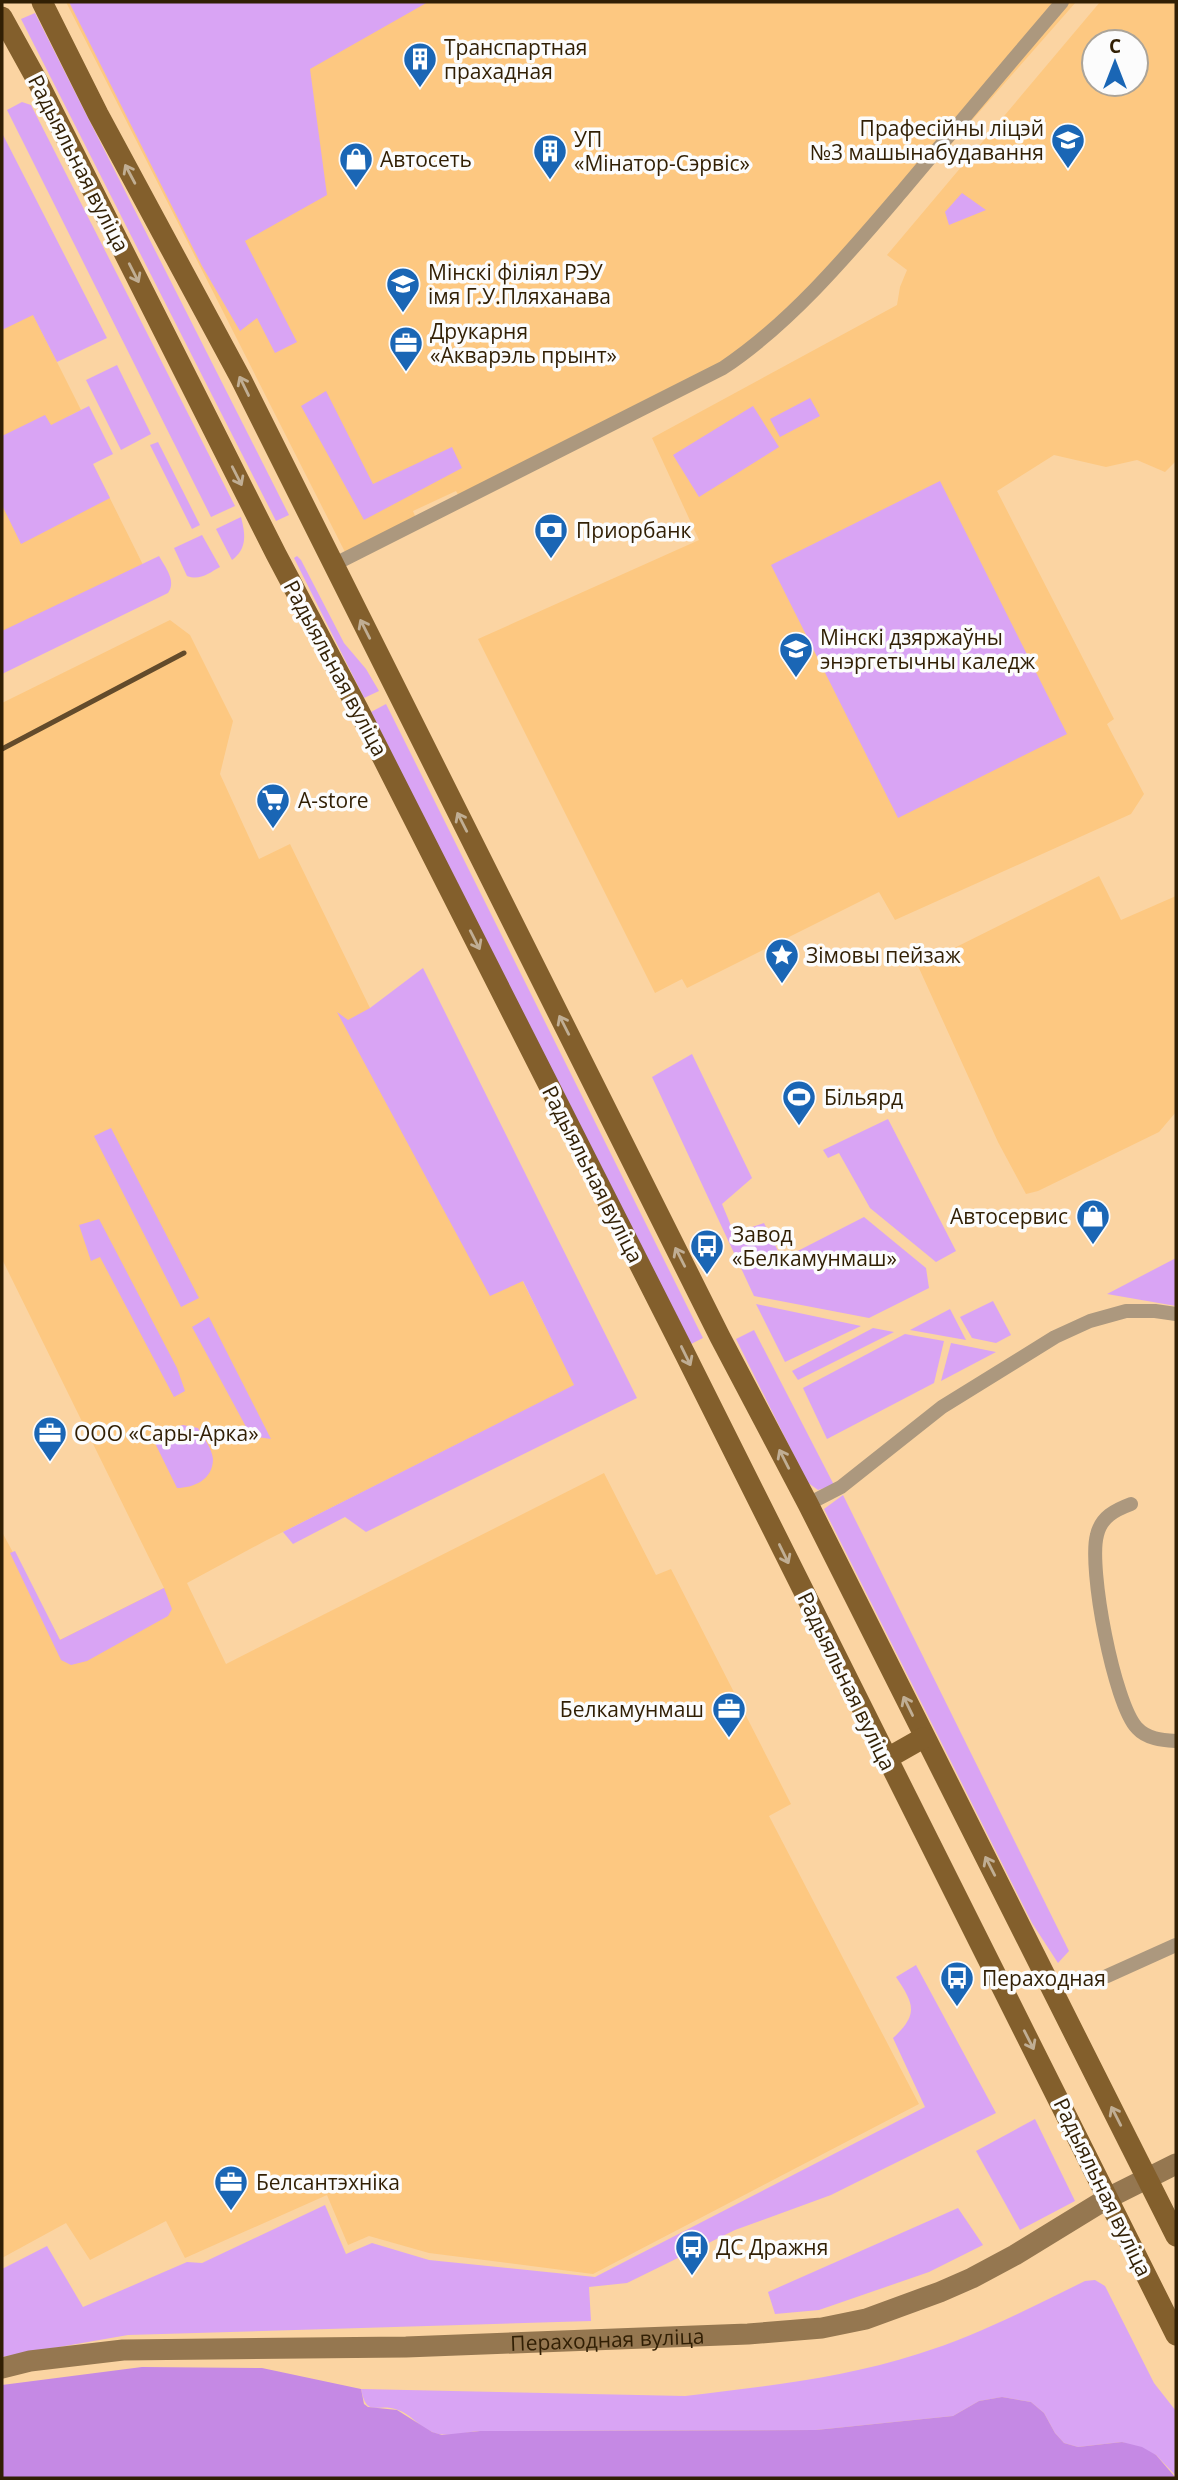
<svg xmlns="http://www.w3.org/2000/svg" width="1178" height="2480" font-family="'Open Sans',sans-serif">
	<rect width="100%" height="100%" fill="#fbd4a2"/>
	<g fill="#fdc881" fill-rule="evenodd">
		<path d="M66,2H1076L907,194L741,356L462,502L456,491L413,511L418,523L346,554Z"/>
		<path d="M1100,2H1176V461L1165,472L1137,460L1106,467L1054,455L997,491L1114,719L1107,724L1144,794L1131,814L895,920L879,892L687,988L682,979L655,993L478,639L699,540L652,438L897,305L900,287L907,270L887,255ZM1094,42H1136V84H1094Z"/>
		<path d="M2,279L33,314L81,410L69,416L152,583L2,658Z"/>
		<path d="M170,620L190,635L233,721L220,774L259,859L290,844L370,1008L522,1280L575,1385L265,1541L187,1583L226,1664L604,1473L656,1575L671,1569L791,1804L769,1816L919,2104L593,2274L429,2253L369,2236L348,2245L327,2195L185,2258L166,2221L90,2260L66,2223L2,2258V1532L60,1640L164,1588L2,1259V703Z"/>
		<path d="M1099,876L1121,920L1176,896V1112L1159,1132L1038,1191L1026,1194L998,1142L918,966Z"/>
	</g>
	<g fill="#d9a4f4">
		<path d="M69,2H428L310,69L327,195L245,241L297,342L275,353L257,318L240,331L202,266Z"/>
		<path d="M35,13L289,515L276,521L21,19Z"/>
		<path d="M22,102L31,105L235,506L211,517L7,110Z"/>
		<path d="M2,133L107,338L57,362L33,315L2,330Z"/>
		<path d="M962,193L986,210L949,225L945,212Z"/>
		<path d="M117,365L151,434L121,450L86,380Z"/>
		<path d="M326,391L373,484L452,447L462,468L364,520L301,406Z"/>
		<path d="M810,398L820,416L780,437L770,419Z"/>
		<path d="M89,406L113,454L93,464L110,498L21,544L2,505V436L45,415L51,425Z"/>
		<path d="M753,406L779,447L699,497L673,455Z"/>
		<path d="M158,442L200,525L192,529L150,445Z"/>
		<path d="M940,481L1067,734L898,818L771,565Z"/>
		<path d="M241,517C245,533 248,548 232,560L216,529Z"/>
		<path d="M202,535L220,567C209,573 200,581 187,576L174,548Z"/>
		<path d="M159,556C165,567 177,581 168,593L2,674V631Z"/>
		<path d="M297,556L301,560L344,643L366,669L379,691L364,698L294,558Z"/>
		<path d="M386,704L703,1338L689,1345L371,712Z"/>
		<path d="M423,968L637,1398L366,1532L345,1517L293,1544L283,1532L574,1385L523,1281L490,1296L337,1012L348,1020L370,1008Z"/>
		<path d="M692,1054L752,1178L722,1204L734,1233L764,1223L782,1259L864,1217L926,1268L929,1288L869,1318L754,1296L652,1077Z"/>
		<path d="M888,1119L956,1251L936,1262L870,1208L839,1153L828,1158L823,1150Z"/>
		<path d="M111,1128L199,1298L181,1307L94,1136Z"/>
		<path d="M99,1219L177,1368L185,1391L174,1397L100,1257L91,1261L79,1225Z"/>
		<path d="M1176,1258V1306L1107,1294Z"/>
		<path d="M993,1301L1011,1335L996,1343L972,1338L960,1317Z"/>
		<path d="M756,1304L861,1326L785,1362Z"/>
		<path d="M950,1309L966,1340L910,1330Z"/>
		<path d="M209,1317L271,1439L251,1436L192,1327Z"/>
		<path d="M873,1328L894,1332L798,1380L792,1371Z"/>
		<path d="M754,1330L834,1485L818,1490L807,1482L736,1339Z"/>
		<path d="M905,1334L944,1341L934,1383L827,1439L803,1388Z"/>
		<path d="M951,1343L996,1352L941,1381Z"/>
		<path d="M183,1425L198,1428C203,1437 212,1448 213,1459C213,1480 193,1488 177,1488L153,1439L168,1429Z"/>
		<path d="M843,1495L1069,1951L1058,1963L1032,1923L824,1509Z"/>
		<path d="M15,1551L60,1640L164,1588L172,1609L168,1616L87,1661L71,1665L61,1660L10,1553Z"/>
		<path d="M916,1965L996,2113L831,2195L735,2230L627,2283L589,2287L591,2321L128,2335L2,2357V2269L47,2246L83,2307L187,2262L202,2263L325,2205L346,2254L372,2243L429,2260L595,2277L925,2107L893,2038C919,2014 914,2004 896,1977Z"/>
		<path d="M1035,2119L1075,2201L1020,2230L976,2151Z"/>
		<path d="M958,2208L983,2245L929,2272L819,2310L775,2314L768,2292Z"/>
		<path d="M1095,2280L1105,2286L1154,2383L1176,2411V2476L1156,2455L1122,2442L1078,2447L1064,2443L1055,2433L1044,2413L1031,2402L1002,2397L979,2401L953,2416L816,2430L480,2431C465,2432 444,2439 430,2431C419,2426 410,2414 398,2410C377,2402 367,2419 361,2389L685,2396C762,2387 843,2378 918,2354C976,2336 1030,2308 1085,2281Z"/>
	</g>
	<path fill="#c589e4" d="M142,2367L262,2368L361,2389L364,2404L368,2407L397,2410L432,2432L442,2435L480,2431L816,2430L953,2416L979,2401L1002,2397L1031,2402L1044,2413L1055,2433L1064,2443L1078,2447L1122,2442L1142,2447L1156,2455L1176,2478H2V2385Z"/>
	<g fill="none" stroke-linecap="round" stroke-linejoin="round">
		<g stroke="#ac987e" stroke-width="14">
			<path d="M333,565L723,368C791,323 851,251 904,189C957,126 1009,64 1062,2"/>
			<path d="M808,1504L841,1487L942,1407L1055,1337L1090,1321L1126,1311H1155L1176,1314"/>
			<path d="M1131,1504C1115,1510 1101,1517 1097,1535C1088,1567 1114,1704 1137,1728C1147,1739 1162,1740 1176,1741"/>
			<path d="M1107,1976L1176,1945"/>
		</g>
		<path stroke="#957750" stroke-width="21" id="s1" d="M2,2368L30,2361L123,2350L406,2347L748,2334L822,2328L866,2319L940,2292L972,2278L1015,2255L1108,2198L1176,2164"/>
		<g stroke="#835f2c" stroke-width="21">
			<path d="M42,2L98,114L241,379L720,1337L808,1504L1176,2236"/>
			<path d="M2,17L39,84L276,554L358,709L685,1354L1176,2335"/>
			<path d="M886,1759L923,1738"/>
		</g>
		<path stroke="#634b2b" stroke-width="5" d="M2,749L184,653"/>
	</g>
	<defs><path id="oneway-shaft" d="M-6 0H5M1.5-3L5.5 0L1.5 3" fill="none" stroke-width="1.6" stroke-linecap="round" stroke-linejoin="round" transform="scale(1.75)"/></defs>
	<g stroke="#c0ae94">
		<use href="#oneway-shaft" transform="translate(130 174) rotate(-118)"/>
		<use href="#oneway-shaft" transform="translate(134 273) rotate(63)"/>
		<use href="#oneway-shaft" transform="translate(244 386) rotate(-116)"/>
		<use href="#oneway-shaft" transform="translate(237 476) rotate(63)"/>
		<use href="#oneway-shaft" transform="translate(365 629) rotate(-117)"/>
		<use href="#oneway-shaft" transform="translate(462 822) rotate(-117)"/>
		<use href="#oneway-shaft" transform="translate(475 940) rotate(63)"/>
		<use href="#oneway-shaft" transform="translate(564 1025) rotate(-117)"/>
		<use href="#oneway-shaft" transform="translate(680 1257) rotate(-117)"/>
		<use href="#oneway-shaft" transform="translate(686 1356) rotate(64)"/>
		<use href="#oneway-shaft" transform="translate(784 1459) rotate(-117)"/>
		<use href="#oneway-shaft" transform="translate(784 1554) rotate(64)"/>
		<use href="#oneway-shaft" transform="translate(908 1706) rotate(-116)"/>
		<use href="#oneway-shaft" transform="translate(990 1866) rotate(-117)"/>
		<use href="#oneway-shaft" transform="translate(1029 2040) rotate(63)"/>
		<use href="#oneway-shaft" transform="translate(1116 2116) rotate(-117)"/>
	</g>
	<defs>
		<g id="building-pin" transform="scale(1.75)"><path d="M0 17L-7.5 6A9.5 9.5 0 1 1 7.5 6Z" fill="#1a66b5" stroke="#fcfcfc"/><path d="M-4-6H4V6H1V3H-1V6H-4ZM-2.5-4.3h1.7v1.8h-1.7ZM.8-4.3h1.7v1.8H.8ZM-2.5-1h1.7V.8h-1.7ZM.8-1h1.7V.8H.8Z" fill="#fff"/></g>
		<g id="university-pin" transform="scale(1.75)"><path d="M0 17L-7.5 6A9.5 9.5 0 1 1 7.5 6Z" fill="#1a66b5" stroke="#fcfcfc"/><path d="M0-5L7-2L0 1L-7-2ZM-4 1L0 2.5L4 1V4Q0 6-4 4Z" fill="#fff"/></g>
		<g id="shop-pin" transform="scale(1.75)"><path d="M0 17L-7.5 6A9.5 9.5 0 1 1 7.5 6Z" fill="#1a66b5" stroke="#fcfcfc"/><path d="M-5-2.5h2.3a2.7 3.5 0 0 1 5.4 0H5L5.5 6h-11ZM-1.5-2.5h3a1.5 2.3 0 0 0-3 0Z" fill="#fff"/></g>
		<g id="office-pin" transform="scale(1.75)"><path d="M0 17L-7.5 6A9.5 9.5 0 1 1 7.5 6Z" fill="#1a66b5" stroke="#fcfcfc"/><path d="M-6-3h4V-5.5h4V-3h4V5H-6ZM-1-4.5V-3h2v-1.5ZM-6 0V1H6V0Z" fill="#fff"/></g>
		<g id="bank-pin" transform="scale(1.75)"><path d="M0 17L-7.5 6A9.5 9.5 0 1 1 7.5 6Z" fill="#1a66b5" stroke="#fcfcfc"/><path d="M-6-4H6V4H-6ZM0-2.3a2.3 2.3 0 1 0 0 4.6a2.3 2.3 0 1 0 0-4.6Z" fill="#fff"/></g>
		<g id="supermarket-pin" transform="scale(1.75)"><path d="M0 17L-7.5 6A9.5 9.5 0 1 1 7.5 6Z" fill="#1a66b5" stroke="#fcfcfc"/><path d="M-6-5.5h2.5l.6 2H6L4.5 2H-2.5L-4.4-4H-6ZM-1.5 3.2a1.3 1.3 0 1 0 .1 0ZM3 3.2a1.3 1.3 0 1 0 .1 0Z" fill="#fff"/></g>
		<g id="sight-pin" transform="scale(1.75)"><path d="M0 17L-7.5 6A9.5 9.5 0 1 1 7.5 6Z" fill="#1a66b5" stroke="#fcfcfc"/><path d="M0-6L1.8-2.2L6-1.7L2.9 1.2L3.7 5.4L0 3.3L-3.7 5.4L-2.9 1.2L-6-1.7L-1.8-2.2Z" fill="#fff"/></g>
		<g id="stadium-pin" transform="scale(1.75)"><path d="M0 17L-7.5 6A9.5 9.5 0 1 1 7.5 6Z" fill="#1a66b5" stroke="#fcfcfc"/><path d="M0-5a6.5 5 0 1 0 0 10a6.5 5 0 1 0 0-10ZM-3.5-1.8h7v3.6h-7Z" fill="#fff"/></g>
		<g id="bus-pin" transform="scale(1.75)"><path d="M0 17L-7.5 6A9.5 9.5 0 1 1 7.5 6Z" fill="#1a66b5" stroke="#fcfcfc"/><path d="M-5-6H5V4H4V6H2V4H-2V6H-4V4H-5ZM-3.5-4V0h7V-4ZM-3.5 1.2v1.5H-2V1.2ZM2 1.2v1.5H3.5V1.2Z" fill="#fff"/></g>
	</defs>
	<g fill-rule="evenodd">
		<use href="#building-pin" x="420" y="59"/>
		<use href="#university-pin" x="1068" y="140"/>
		<use href="#building-pin" x="550" y="151"/>
		<use href="#shop-pin" x="356" y="159"/>
		<use href="#university-pin" x="403" y="284"/>
		<use href="#office-pin" x="406" y="343"/>
		<use href="#bank-pin" x="551" y="530"/>
		<use href="#university-pin" x="796" y="649"/>
		<use href="#supermarket-pin" x="273" y="800"/>
		<use href="#sight-pin" x="782" y="955"/>
		<use href="#stadium-pin" x="799" y="1097"/>
		<use href="#shop-pin" x="1093" y="1216"/>
		<use href="#bus-pin" x="707" y="1246"/>
		<use href="#office-pin" x="50" y="1433"/>
		<use href="#office-pin" x="729" y="1709"/>
		<use href="#bus-pin" x="957" y="1978"/>
		<use href="#office-pin" x="231" y="2182"/>
		<use href="#bus-pin" x="692" y="2247"/>
	</g>
	<g text-anchor="middle" dominant-baseline="central" stroke-width="7" stroke-linejoin="round" paint-order="stroke">
		<g font-size="21" fill="#311f04" stroke="#fcfcfc" text-anchor="start">
			<text x="444" y="47">Транспартная<tspan x="444" dy="24">прахадная</tspan></text>
			<text x="1044" y="128" text-anchor="end">Прафесійны ліцэй<tspan x="1044" dy="24">№3 машынабудавання</tspan></text>
			<text x="574" y="139">УП<tspan x="574" dy="24">«Мінатор-Сэрвіс»</tspan></text>
			<text x="380" y="159">Автосеть</text>
			<text x="428" y="272">Мінскі філіял РЭУ<tspan x="428" dy="24">імя Г.У.Пляханава</tspan></text>
			<text x="430" y="331">Друкарня<tspan x="430" dy="24">«Акварэль прынт»</tspan></text>
			<text x="576" y="530">Приорбанк</text>
			<text x="820" y="637">Мінскі дзяржаўны<tspan x="820" dy="24">энэргетычны каледж</tspan></text>
			<text x="298" y="800">А-store</text>
			<text x="806" y="955">Зімовы пейзаж</text>
			<text x="824" y="1097">Більярд</text>
			<text x="1068" y="1216" text-anchor="end">Автосервис</text>
			<text x="732" y="1234">Завод<tspan x="732" dy="24">«Белкамунмаш»</tspan></text>
			<text x="74" y="1433">ООО «Сары-Арка»</text>
			<text x="704" y="1709" text-anchor="end">Белкамунмаш</text>
			<text x="982" y="1978">Пераходная</text>
			<text x="256" y="2182">Белсантэхніка</text>
			<text x="716" y="2247">ДС Дражня</text>
		</g>
		<g font-size="21" fill="#311f04" stroke="#fcfcfc">
			<text transform="translate(79 163) rotate(63)">Радыяльная вуліца</text>
			<text transform="translate(336 668) rotate(62)">Радыяльная вуліца</text>
			<text transform="translate(593 1174) rotate(63)">Радыяльная вуліца</text>
			<text transform="translate(847 1681) rotate(64)">Радыяльная вуліца</text>
			<text transform="translate(1103 2187) rotate(64)">Радыяльная вуліца</text>
			<text stroke="none"><textPath href="#s1" startOffset="607">Пераходная вуліца</textPath></text>
		</g>
	</g>
	<rect width="1178" height="2480" fill="none" stroke="#311f04" stroke-width="7"/>
	<g transform="translate(1115 63)"><circle r="33" fill="#fcfcfc" stroke="#aba499" stroke-width="2"/>
	<path d="M0-5L12 26L0 18L-12 26Z" fill="#1a66b5"/>
	<text y="-10" font-size="19" font-weight="bold" text-anchor="middle" fill="#311f04">С</text>
	</g>
</svg>
